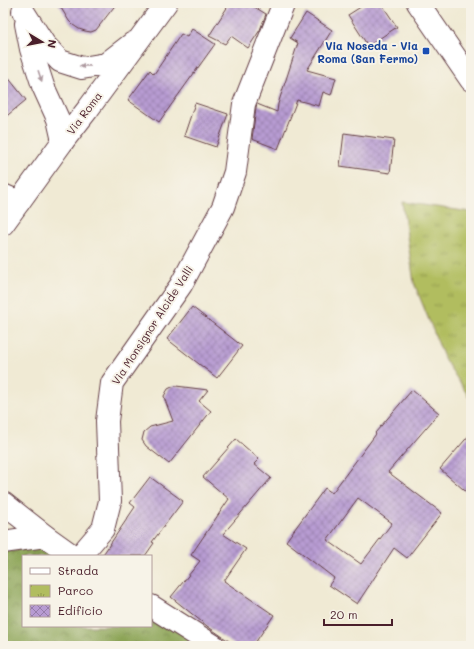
<svg xmlns="http://www.w3.org/2000/svg" width="474" height="649" font-family="Mali,sans-serif">
	<defs>
		<pattern id="forest-crowns" width="20" height="18" patternUnits="userSpaceOnUse"><rect width="20" height="18" fill="#8ca456"/><path d="M2 6a3 3 0 1 1 6 0M12 15a3 3 0 1 1 6 0" fill="none" stroke="#748547"/></pattern>
		<pattern id="park-tufts" width="24" height="20" patternUnits="userSpaceOnUse"><rect width="24" height="20" fill="#b1bd5f"/><path d="M3 7l-1-3M5 7V3M7 7l1-3M15 17l-1-3M17 17v-4M19 17l1-3" fill="none" stroke="#92994f"/></pattern>
		<pattern id="building-cross-hatch" width="8" height="8" patternUnits="userSpaceOnUse"><rect width="8" height="8" fill="#b79bd2"/><path d="M0 0l8 8M0 8l8-8" fill="none" stroke="#977eab"/></pattern>
	</defs>
	<rect width="100%" height="100%" fill="#f7f3e8"/>
	<filter id="ink" filterUnits="userSpaceOnUse"><feTurbulence type="fractalNoise" baseFrequency=".025" numOctaves="2"/><feDisplacementMap in="SourceGraphic" scale="8" xChannelSelector="R" yChannelSelector="G"/><feConvolveMatrix kernelMatrix="1 2 1 2 8 2 1 2 1" color-interpolation-filters="sRGB"/></filter>
	<filter id="wash" filterUnits="userSpaceOnUse"><feTurbulence type="fractalNoise" baseFrequency=".012" numOctaves="4" result="noise"/><feDisplacementMap in="SourceGraphic" scale="16" xChannelSelector="R" yChannelSelector="G"/><feGaussianBlur stdDeviation="0.9" result="paint"/><feColorMatrix in="noise" values="0 0 0 0 0 0 0 0 0 0 0 0 0 0 0 0 0 1.4 0 .05"/><feComposite in="paint" operator="in"/></filter>
	<g filter="url(#wash)">
		<rect width="100%" height="100%" fill="#f0ead4"/>
		<path fill="url(#forest-crowns)" stroke="#6b6240" d="M38,547L54,556H23V626H151V608L206,646H3V552Z"/>
		<path fill="url(#park-tufts)" stroke="#7e6e45" d="M402,202L471,212V400L445,360L414,283Z"/>
		<g id="blocks">
			<g fill="url(#building-cross-hatch)" fill-rule="evenodd">
				<path d="M58,3H117L96,30L91,32L85,31L79,29L73,25L69,21Z"/>
				<path d="M230,3H248L266,14L260,30L248,48L231,36L225,44L209,36Z"/>
				<path d="M367,3H381L397,27L368,46L348,15Z"/>
				<path d="M306,13L332,30L307,70L336,78L331,95L323,92L319,106L297,100L278,149L252,139L256,107L257,104L277,112L278,104L298,43L290,38Z"/>
				<path d="M192,29L215,44L159,122L128,100L150,70L154,74L181,34L187,37Z"/>
				<path d="M3,71L26,100L3,119Z"/>
				<path d="M195,103L228,114L216,147L184,136Z"/>
				<path d="M344,133L394,140L390,173L340,166Z"/>
				<path d="M192,307L242,346L217,378L167,339Z"/>
				<path d="M176,386L208,390L199,401L211,411L169,464L146,446L142,440L144,432L150,427L173,421L165,400L164,396L168,389L172,387Z"/>
				<path d="M412,390L439,413L388,472L442,513L407,558L394,548L357,604L329,585L334,578L286,541L325,488L332,493L376,434L375,433ZM358,498L392,523L361,564L327,540Z"/>
				<path d="M471,433V496L440,469Z"/>
				<path d="M236,439L259,459L254,464L271,478L223,534L246,549L224,581L274,615L253,646H236L207,626L171,597L200,561L191,555L229,499L203,477Z"/>
				<path d="M150,477L183,501L152,542L154,543L145,556H102L135,507L130,503Z"/>
			</g>
		</g>
	</g>
	<g filter="url(#ink)">
		<use href="#blocks" fill-opacity="0" stroke="#633d44" stroke-width="1"/>
		<g fill="none" stroke-linecap="round" stroke-linejoin="round">
			<g stroke="#633d44" stroke-width="24">
				<g id="minor">
					<path d="M3,195L19,202"/>
					<path d="M3,503L45,536L73,556"/>
					<path d="M3,542L45,536"/>
					<path d="M80,556L103,529L110,501L107,421L112,383L181,285L223,207L235,172L244,104L283,5"/>
					<path d="M151,606L214,646"/>
				</g>
			</g>
			<g stroke="#633d44" stroke-width="24">
				<g id="tertiary">
					<path d="M23,11L44,44L60,61L82,68L106,64L133,43"/>
					<path d="M26,24L31,49L43,86L58,119L63,141"/>
				</g>
			</g>
			<g stroke="#633d44" stroke-width="24">
				<g id="secondary">
					<path d="M418,3L471,80"/>
					<path d="M3,224L63,141L88,109L166,3"/>
				</g>
			</g>
			<use href="#minor" stroke="#fff" stroke-width="22"/>
			<use href="#tertiary" stroke="#fff" stroke-width="22"/>
			<use href="#secondary" stroke="#fff" stroke-width="22"/>
		</g>
		<defs><path id="oneway-solid" d="M-6-.8H1V-3.2L6.5 0L1 3.2V.8H-6Z"/></defs>
		<g fill="#ae9aa0">
			<use href="#oneway-solid" transform="translate(85 66) rotate(179)"/>
			<use href="#oneway-solid" transform="translate(40 76) rotate(71)"/>
		</g>
	</g>
	<rect fill="#1a4fb4" stroke="#f7f3e8" stroke-width="1.5" x="422" y="47" width="8" height="8" rx="2"/>
	<g text-anchor="middle" dominant-baseline="central" stroke-width="4" stroke-linejoin="round" paint-order="stroke">
		<g font-size="11" font-weight="bold" fill="#164399" stroke="#f7f3e8" text-anchor="end">
			<text x="418" y="45">Via Noseda - Via<tspan x="418" dy="13">Roma (San Fermo)</tspan></text>
		</g>
		<g font-size="11" fill="#4a1f2b" stroke="#f7f3e8">
			<text transform="translate(84 113) rotate(-53)">Via Roma</text>
			<text transform="translate(152 325) rotate(-57)">Via Monsignor Alcide Valli</text>
		</g>
	</g>
	<rect width="474" height="649" fill="none" stroke="#f7f3e8" stroke-width="16"/>
	<rect x="22" y="555" width="130" height="72" fill="#f7f3e8" stroke="#b29e9c"/>
	<rect x="30" y="568" width="20" height="6" fill="#ffffff" stroke="#b29e9c"/>
	<text x="58" y="575" font-size="12" fill="#4a1f2b">Strada</text>
	<rect x="30" y="585" width="20" height="12" fill="url(#park-tufts)" stroke="#b29e9c"/>
	<text x="58" y="595" font-size="12" fill="#4a1f2b">Parco</text>
	<rect x="30" y="605" width="20" height="12" fill="url(#building-cross-hatch)" stroke="#b29e9c"/>
	<text x="58" y="615" font-size="12" fill="#4a1f2b">Edificio</text>
	<g transform="translate(42 42) rotate(100)" stroke="#f7f3e8" stroke-width="3" paint-order="stroke">
	<path d="M0-3L7 15L0 10L-7 15Z" fill="#4a1f2b"/>
	<text y="-6" font-size="11" font-weight="bold" text-anchor="middle" fill="#4a1f2b">N</text>
	</g>
	<path d="M324 619v6h68v-6" fill="none" stroke="#4a1f2b" stroke-width="2"/>
	<text x="330" y="619" font-size="12" fill="#4a1f2b" stroke="#f7f3e8" stroke-width="3" paint-order="stroke">20 m</text>
</svg>
